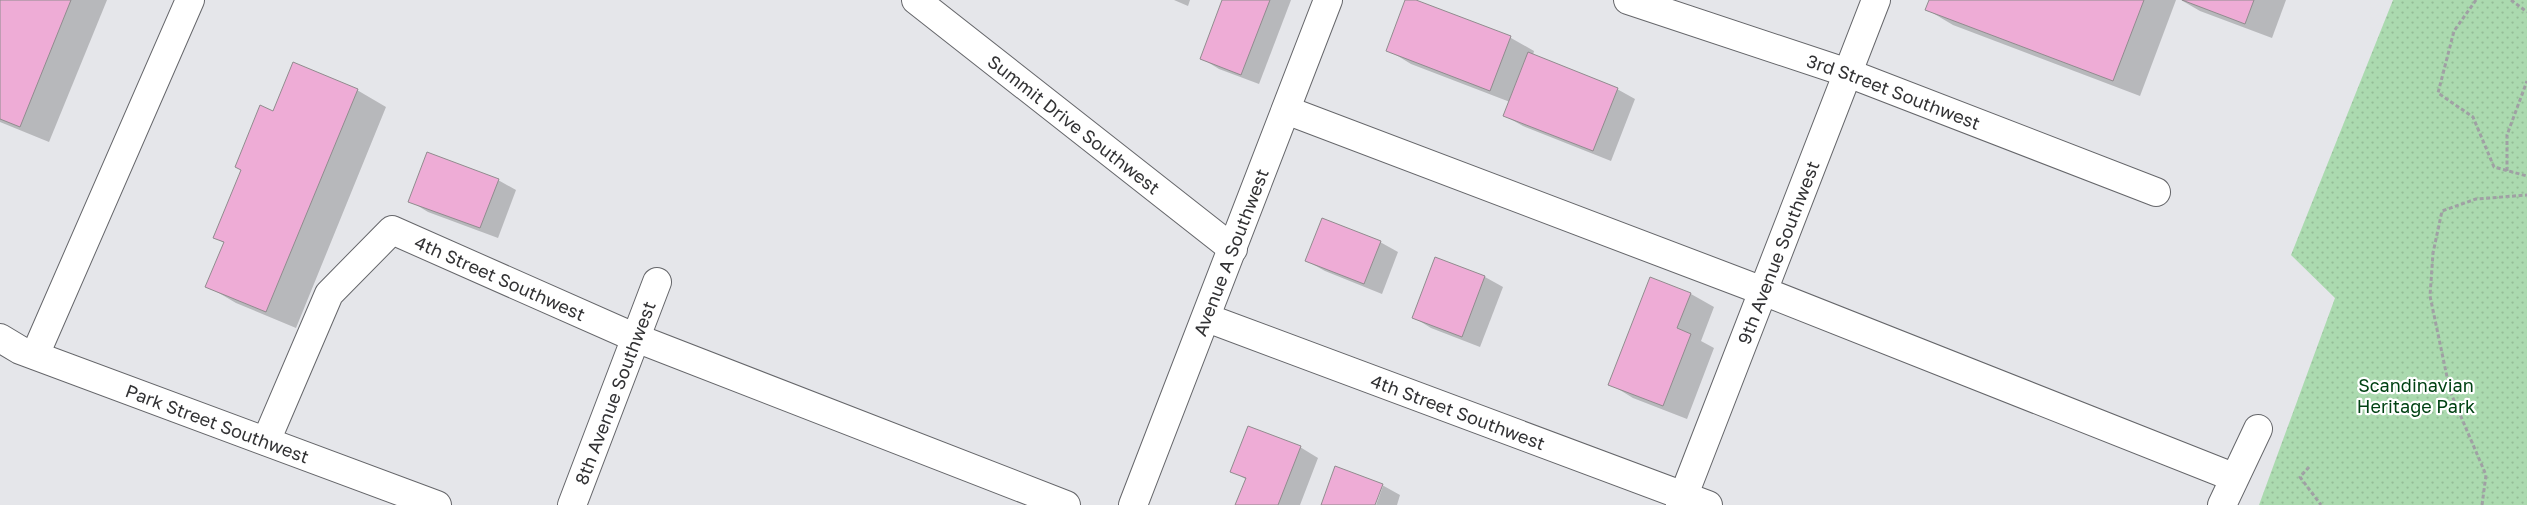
<svg xmlns="http://www.w3.org/2000/svg" width="2527" height="505" font-family="'Golos Text',sans-serif">
	<defs>
		<pattern id="park-dots" width="8" height="8" patternUnits="userSpaceOnUse" patternTransform="scale(1.25)"><rect width="8" height="8" fill="#abdaaf"/><path d="M2 2h.1M6 6h.1" fill="none" stroke="#94bc97" stroke-width="1.8" stroke-linecap="round"/></pattern>
	</defs>
	<rect width="100%" height="100%" fill="#e5e6ea"/>
	<path fill="url(#park-dots)" d="M2393,0H2527V505H2259L2335,298L2291,255Z"/>
	<g fill="#0003">
		<path d="M0,0H107L49,142L0,122Z"/>
		<path d="M1174,0H1190L1188,6Z"/>
		<path d="M1224,0H1291L1259,84L1219,69L1201,58Z"/>
		<path d="M1407,0H1413L1511,38L1534,51L1533,55L1617,89L1635,99L1611,161L1523,126L1505,116L1510,102L1411,64L1388,50Z"/>
		<path d="M1930,0H2176L2140,96L1953,25L1926,9Z"/>
		<path d="M2181,0H2286L2272,38L2200,11Z"/>
		<path d="M357,90L386,107L296,328L236,303L207,286L224,243L214,237L274,113Z"/>
		<path d="M498,180L516,190L498,238L428,212L410,201Z"/>
		<path d="M1380,242L1398,252L1382,294L1325,271L1307,261Z"/>
		<path d="M1436,258L1485,277L1503,287L1480,347L1431,328L1413,317Z"/>
		<path d="M1691,294L1714,307L1701,341L1714,348L1687,419L1633,398L1610,384Z"/>
		<path d="M1300,447L1318,458L1300,505H1237L1247,480L1232,471Z"/>
		<path d="M1382,485L1400,495L1397,505H1376L1383,486H1381L1374,505H1322Z"/>
	</g>
	<g fill="#eeacd6" stroke="#908c8e">
		<path d="M0,0H71L20,127L0,119Z"/>
		<path d="M1222,0H1270L1241,75L1200,59Z"/>
		<path d="M1405,0H1416L1511,36L1490,91L1386,51Z"/>
		<path d="M1929,0H2144L2113,81L1925,10Z"/>
		<path d="M2182,0H2254L2245,24Z"/>
		<path d="M1528,52L1618,88L1593,151L1503,116Z"/>
		<path d="M293,62L358,89L266,312L205,287L224,242L213,238L241,170L235,167L260,105L273,111Z"/>
		<path d="M427,152L499,179L480,228L408,202Z"/>
		<path d="M1322,218L1381,241L1364,284L1305,261Z"/>
		<path d="M1435,257L1485,276L1462,337L1412,318Z"/>
		<path d="M1650,277L1691,293L1677,328L1691,334L1663,406L1608,385Z"/>
		<path d="M1248,426L1301,446L1278,505H1235L1246,478L1230,472Z"/>
		<path d="M1335,466L1383,484L1375,505H1321Z"/>
	</g>
	<g fill="none" stroke-linecap="round" stroke-linejoin="round">
		<g stroke="#65666a" stroke-width="30">
			<g id="minor">
				<path id="s1" d="M916,0L1233,249"/>
				<path id="s2" d="M1628,0L1848,73L2156,192"/>
				<path d="M1286,110L1763,291L2233,477"/>
				<path id="s3" d="M1207,318L1708,505"/>
				<path id="s4" d="M0,338L20,350L437,505"/>
				<path d="M35,355L190,0"/>
				<path id="s5" d="M266,441L329,294L392,230L636,338L1066,505"/>
				<path id="s6" d="M572,505L657,282"/>
				<path id="s7" d="M1133,505L1328,0"/>
				<path id="s8" d="M1680,505L1876,0"/>
				<path d="M2222,505L2258,429"/>
			</g>
		</g>
		<g stroke="#a0a0a4" stroke-width="3" stroke-dasharray="4 2.5" stroke-linecap="butt">
			<path d="M2476,0L2454,31L2438,93L2473,117L2494,167L2527,176"/>
			<path d="M2511,0L2527,12"/>
			<path d="M2507,171V135L2527,81"/>
			<path d="M2309,467L2300,477L2321,505"/>
			<path d="M2482,505L2486,475L2450,391L2430,296L2433,253L2442,211L2476,199L2527,195"/>
		</g>
		<use href="#minor" stroke="#fff" stroke-width="28"/>
	</g>
	<g text-anchor="middle" dominant-baseline="central" stroke-width="4.5" stroke-linejoin="round" paint-order="stroke">
		<g font-size="18" fill="#323234" stroke="#fff">
			<text stroke="none"><textPath href="#s2" startOffset="281">3rd Street Southwest</textPath></text>
			<text stroke="none"><textPath href="#s1" startOffset="201">Summit Drive Southwest</textPath></text>
			<text stroke="none"><textPath href="#s8" startOffset="271">9th Avenue Southwest</textPath></text>
			<text stroke="none"><textPath href="#s7" startOffset="271">Avenue A Southwest</textPath></text>
			<text stroke="none"><textPath href="#s5" startOffset="368">4th Street Southwest</textPath></text>
			<text stroke="none"><textPath href="#s6" startOffset="120">8th Avenue Southwest</textPath></text>
			<text stroke="none"><textPath href="#s3" startOffset="268">4th Street Southwest</textPath></text>
			<text stroke="none"><textPath href="#s4" startOffset="234">Park Street Southwest</textPath></text>
		</g>
		<g font-size="18" fill="#004213" stroke="#fff">
			<text x="2416" y="385">Scandinavian<tspan x="2416" dy="21">Heritage Park</tspan></text>
		</g>
	</g>
</svg>
